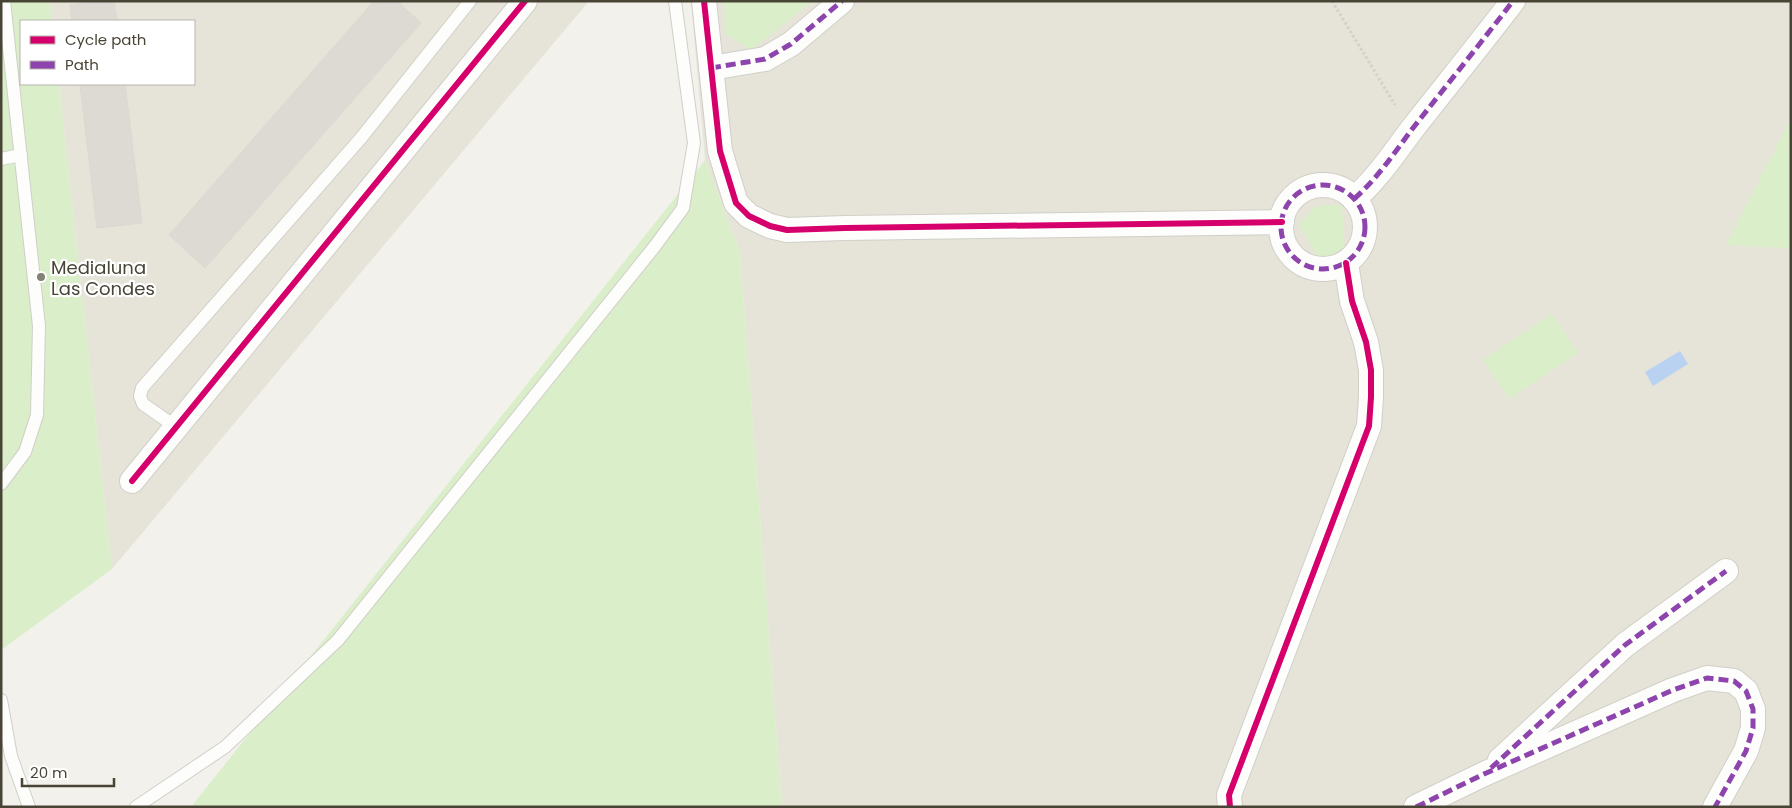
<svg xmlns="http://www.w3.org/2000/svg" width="1792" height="808" font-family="Poppins,sans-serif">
	<rect width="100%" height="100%" fill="#f2f1eb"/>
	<g fill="#e6e4d8">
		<path d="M50,1H589L112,569L59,84H194V21H52Z"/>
		<path d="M691,1H1791V807H782L740,252L705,160Z"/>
	</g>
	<g fill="#daeec9">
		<path d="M1,1H50L52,21H21V84H59L112,569L1,650Z"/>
		<path d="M724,1H813L751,50L726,34Z"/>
		<path d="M1791,118V248L1726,245Z"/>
		<path d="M705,160L740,252L782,807H191Z"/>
		<path d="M1342,205L1345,255L1318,258L1299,225L1315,206Z"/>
		<path d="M1552,314L1578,353L1509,399L1483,360Z"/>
	</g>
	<path fill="#b9d2f2" d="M1680,351L1688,364L1653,386L1645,372Z"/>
	<g fill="#dcdad3" stroke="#dad8d1">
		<path d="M99,1H114L117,21H72L70,5Z"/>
		<path d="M374,1H397L421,23L205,268L169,235Z"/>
		<path d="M80,84H125L142,223L97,228Z"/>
	</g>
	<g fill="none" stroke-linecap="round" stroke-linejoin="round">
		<g stroke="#d0cfc8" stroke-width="14">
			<g id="lane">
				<path d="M1,159L21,155"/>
				<path d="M176,427L143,404L140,396L142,388L361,138L470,1"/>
				<path d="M1,484L25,452L37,415L39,326L4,1"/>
				<path d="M1,700L11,756L29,807"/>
				<path d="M136,807L225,747L338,640L655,246L683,208L694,143L675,1"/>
			</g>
		</g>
		<g stroke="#d0cfc8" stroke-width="26">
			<g id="street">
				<path d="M704,1L720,151L736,203L749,216L770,226L787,230L845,228L1282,222"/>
				<path d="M711,68L765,59L791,44L842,1"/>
				<circle cx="1323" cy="227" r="42"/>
				<path d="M1354,199C1378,178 1394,153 1413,128C1446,86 1480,44 1513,1"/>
				<path d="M132,481L525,1"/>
				<path d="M1500,760L1625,645L1726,571"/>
				<path d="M1230,807L1229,795L1369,426L1371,397V370L1366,342L1352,301L1346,263"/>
				<path d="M1416,807L1484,774L1673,690L1707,678L1734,681L1746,691L1753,709V728L1746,751L1715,807"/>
			</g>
		</g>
		<path stroke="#d2d1ca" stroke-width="3" stroke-dasharray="2.5 2.5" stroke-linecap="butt" d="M1332,1L1395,105"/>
		<use href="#lane" stroke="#fdfdfc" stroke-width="12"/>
		<use href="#street" stroke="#fdfdfc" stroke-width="24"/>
		<g stroke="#8e44ad" stroke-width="5" stroke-dasharray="10 5" stroke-linecap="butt">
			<path d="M711,68L765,59L791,44L842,1"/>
			<circle cx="1323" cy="227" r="42"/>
			<path d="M1354,199C1378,178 1394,153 1413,128C1446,86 1480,44 1513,1"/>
			<path d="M1491,768L1625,645L1726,571"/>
			<path d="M1416,807L1484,774L1673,690L1707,678L1734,681L1746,691L1753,709V728L1746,751L1715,807"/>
		</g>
		<g stroke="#fff" stroke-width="9">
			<g id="cycleway">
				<path d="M704,1L720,151L736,203L749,216L770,226L787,230L845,228L1282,222"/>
				<path d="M132,481L525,1"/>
				<path d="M1230,807L1229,795L1369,426L1371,397V370L1366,342L1352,301L1346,263"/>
			</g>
		</g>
		<use href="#cycleway" stroke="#d6006c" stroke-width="6"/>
	</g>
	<circle fill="#848175" stroke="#fff" stroke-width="2" cx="41" cy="277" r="5"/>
	<g text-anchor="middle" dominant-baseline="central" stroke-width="4.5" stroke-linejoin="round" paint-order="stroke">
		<g font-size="18" fill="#494536" stroke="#fff" text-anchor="start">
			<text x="51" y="267">Medialuna<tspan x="51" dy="21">Las Condes</tspan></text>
		</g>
	</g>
	<rect width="1792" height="808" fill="none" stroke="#494536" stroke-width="5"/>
	<rect x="20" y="20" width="175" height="65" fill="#ffffff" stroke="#b6b5af"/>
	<rect x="30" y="36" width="25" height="8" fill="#d6006c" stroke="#b6b5af"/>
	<text x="65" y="45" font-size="15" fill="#494536">Cycle path</text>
	<rect x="30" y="61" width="25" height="8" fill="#8e44ad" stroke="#b6b5af"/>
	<text x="65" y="70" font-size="15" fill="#494536">Path</text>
	<path d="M22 778v8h92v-8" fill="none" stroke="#494536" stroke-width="2.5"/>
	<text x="30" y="778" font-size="15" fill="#494536" stroke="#ffffff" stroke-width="4" paint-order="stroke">20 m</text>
</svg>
